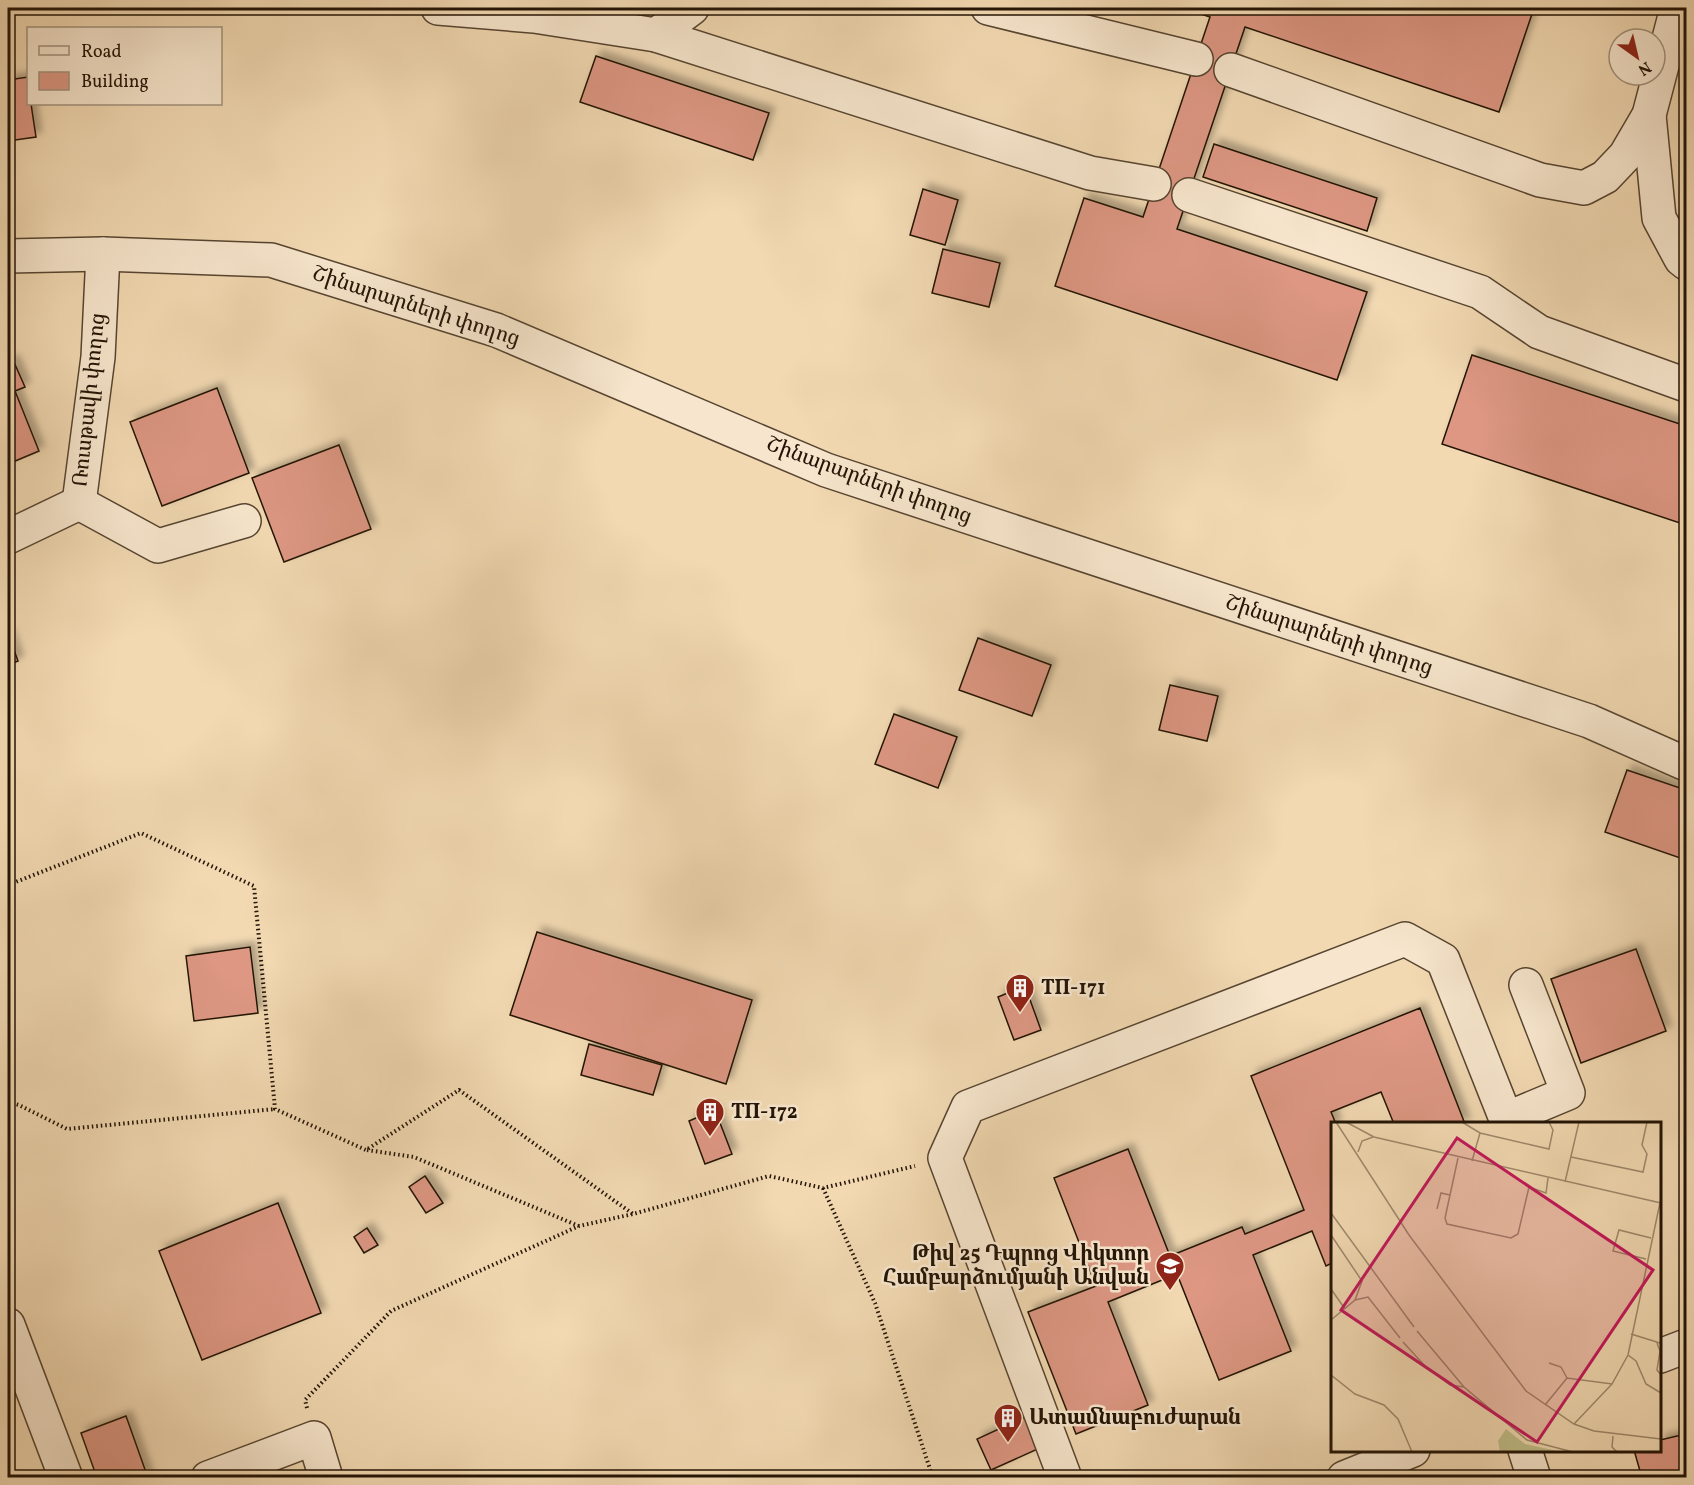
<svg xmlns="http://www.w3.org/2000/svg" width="1694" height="1485" font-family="Vollkorn,'Noto Serif Armenian',serif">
	<defs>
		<filter id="shadow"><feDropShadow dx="5.5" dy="-5.5" stdDeviation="3" flood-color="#0004"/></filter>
	</defs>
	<rect width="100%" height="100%" fill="#f2d9b2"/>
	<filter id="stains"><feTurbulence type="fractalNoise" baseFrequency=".00333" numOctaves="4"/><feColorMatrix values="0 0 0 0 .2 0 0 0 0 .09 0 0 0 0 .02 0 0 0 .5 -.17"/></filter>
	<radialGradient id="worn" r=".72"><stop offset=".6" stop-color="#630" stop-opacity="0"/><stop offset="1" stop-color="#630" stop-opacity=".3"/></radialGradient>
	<g fill="#dd9783" stroke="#231406" stroke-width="1.5" filter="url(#shadow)">
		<path d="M1183,8H1534L1499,112L1245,27L1177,229L1367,292L1337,380L1055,286L1084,198L1143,217L1210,17Z"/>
		<path d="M596,56L769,113L753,160L580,102Z"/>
		<path d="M28,77V104H31L36,137L8,141V80Z"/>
		<path d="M1214,144L1377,198L1367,231L1203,177Z"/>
		<path d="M923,189L958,200L945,245L910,235Z"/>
		<path d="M943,249L1000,263L989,307L932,293Z"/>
		<path d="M1472,355L1686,426V525L1442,444Z"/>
		<path d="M13,360L25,387L15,391L39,451L8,464V363Z"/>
		<path d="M217,388L249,473L162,506L130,422Z"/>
		<path d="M339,445L371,529L284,562L252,478Z"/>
		<path d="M8,633L18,661L8,665Z"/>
		<path d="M978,638L1051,665L1032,716L959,690Z"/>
		<path d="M1170,685L1218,696L1207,741L1159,730Z"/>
		<path d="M894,714L957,737L938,788L875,764Z"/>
		<path d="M1627,770L1686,790V860L1605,832Z"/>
		<path d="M537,932L752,1000L726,1084L510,1015Z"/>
		<path d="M250,947L258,1013L194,1021L186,956Z"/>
		<path d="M1636,949L1666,1031L1581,1063L1551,979Z"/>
		<path d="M1025,986L1041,1030L1014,1040L998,997Z"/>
		<path d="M1420,1008L1465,1124H1394L1381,1092L1331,1112L1336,1124H1332V1263L1326,1266L1312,1231L1253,1255L1291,1351L1219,1380L1177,1274L1108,1302L1148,1405L1076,1434L1028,1312L1096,1286L1054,1178L1128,1149L1170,1256L1242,1227L1245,1234L1304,1210L1251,1076Z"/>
		<path d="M589,1044L662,1065L653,1095L581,1075Z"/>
		<path d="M715,1110L732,1154L705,1164L689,1121Z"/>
		<path d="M425,1176L443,1203L426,1213L409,1187Z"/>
		<path d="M278,1203L321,1313L202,1360L159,1251Z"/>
		<path d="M367,1228L378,1245L364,1253L354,1237Z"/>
		<path d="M126,1416L148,1478H97L81,1433Z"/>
		<path d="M1025,1417L1040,1448L991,1470L977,1439Z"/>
		<path d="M1677,1436H1686V1478H1642L1634,1450H1660V1440Z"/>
	</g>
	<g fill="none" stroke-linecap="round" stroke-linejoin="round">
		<g stroke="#574531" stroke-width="36">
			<g id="minor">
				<path d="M438,8L534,16L656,35L1090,173L1154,184"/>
				<path d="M988,8L1196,59"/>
				<path d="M656,35L692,8"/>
				<path d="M1231,70L1540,180L1584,188L1605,177L1625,156L1649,115L1677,8"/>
				<path d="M1649,115L1659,218L1681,259L1686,263"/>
				<path d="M1189,195L1480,292L1539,332L1686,385"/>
				<path d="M8,256L103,254L271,260L496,330L826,470L1589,721L1686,764"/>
				<path d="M79,503L158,546L244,521"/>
				<path d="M8,537L79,503L98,357L103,254"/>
				<path d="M1508,1124L1506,1119L1568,1093L1526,985"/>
				<path d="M8,1325L66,1478"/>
				<path d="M1660,1356L1686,1346"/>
				<path d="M1525,1450L1534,1478"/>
				<path d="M208,1478L314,1438L326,1478"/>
				<path d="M1065,1478L945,1158L968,1107L1405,939L1443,960L1506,1119"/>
				<path d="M1344,1478L1413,1450"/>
			</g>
		</g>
		<g stroke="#231406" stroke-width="4" stroke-dasharray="1.5 3" stroke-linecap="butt">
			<path d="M8,885L141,833L254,886L275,1109L366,1150L459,1090L633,1214"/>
			<path d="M8,1102L19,1105L67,1129L275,1109"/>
			<path d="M367,1150L414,1157L579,1226"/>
			<path d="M823,1188L875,1303L933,1478"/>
			<path d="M307,1408L305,1400L391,1311L579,1226L633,1214L769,1176L823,1188L915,1166"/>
		</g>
		<use href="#minor" stroke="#f7e6cd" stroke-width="33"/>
	</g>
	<defs>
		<g id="building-pin" transform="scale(1.5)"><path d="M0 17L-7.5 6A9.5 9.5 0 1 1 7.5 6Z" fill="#8f2418" stroke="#f7e6cd"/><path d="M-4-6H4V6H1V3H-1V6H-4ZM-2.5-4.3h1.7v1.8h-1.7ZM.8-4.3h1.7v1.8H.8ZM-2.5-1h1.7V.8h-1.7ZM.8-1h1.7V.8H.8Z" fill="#fff"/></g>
		<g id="school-pin" transform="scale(1.5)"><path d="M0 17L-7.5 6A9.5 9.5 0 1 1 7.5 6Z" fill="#8f2418" stroke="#f7e6cd"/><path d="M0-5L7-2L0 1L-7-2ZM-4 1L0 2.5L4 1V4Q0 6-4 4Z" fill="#fff"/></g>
	</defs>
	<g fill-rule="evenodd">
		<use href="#building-pin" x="1020" y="988"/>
		<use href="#building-pin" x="710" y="1112"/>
		<use href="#school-pin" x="1170" y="1266"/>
		<use href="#building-pin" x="1008" y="1418"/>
	</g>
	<g text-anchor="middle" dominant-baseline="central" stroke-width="5" stroke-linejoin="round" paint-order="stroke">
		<g font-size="21" fill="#231406" stroke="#f7e6cd">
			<text transform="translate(416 307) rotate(18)">Շինարարների փողոց</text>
			<text transform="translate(90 400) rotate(-84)">Ռուսթավի փողոց</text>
			<text transform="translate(869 481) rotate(20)">Շինարարների փողոց</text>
			<text transform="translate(1329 636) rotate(18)">Շինարարների փողոց</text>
		</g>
		<g font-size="21" font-weight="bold" fill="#231406" stroke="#f7e6cd" text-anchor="start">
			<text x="1041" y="988">ТП-171</text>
			<text x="731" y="1112">ТП-172</text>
			<text x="1149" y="1254" text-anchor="end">Թիվ 25 Դպրոց Վիկտոր<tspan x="1149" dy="24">Համբարձումյանի Անվան</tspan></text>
			<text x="1029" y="1418">Ատամնաբուժարան</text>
		</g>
	</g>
	<g transform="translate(1331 1122)">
		<rect width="330" height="330" fill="#f2d9b2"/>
		<path d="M175,307L194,322L231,330H169L167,319Z" fill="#c0be88"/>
		<path fill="none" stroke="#9f8a6d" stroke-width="1.5" d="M5,0L78,113L195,269L243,302L263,309L330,317M15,0L43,15L330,81M131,0L149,11L218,27L222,8L218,0M27,30L31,19L42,15M240,35L312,50L316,32L311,23L316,0M141,39L149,11M234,60L248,0M119,73L114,96L116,102L180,116L187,112L198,65L215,71L217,56M106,87L110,71L119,73L127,36M0,91L83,205M0,113L31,159L24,178L0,198M315,137L282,129L288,108L320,116M0,167L14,187M24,178L37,175L69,216M86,209L133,265L196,318L242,330M300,212L329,221M72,220L94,244L119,263L133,265M326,221L329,229L326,248L330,253M297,233L305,239L315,262L330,271M218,241L230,245L236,256M0,253L24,272L53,283L67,297L81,330M214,283L236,256L281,262L297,233L330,76M243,302L281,262M282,314L281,325L286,330"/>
		<path fill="#c2185b" fill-opacity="0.15" stroke="#c2185b" stroke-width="3" d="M126,16L322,148L206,320L10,188Z"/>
		<rect width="330" height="330" fill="none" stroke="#231406" stroke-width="3"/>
	</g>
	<rect width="1694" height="1485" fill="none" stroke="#f2d9b2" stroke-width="30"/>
	<rect x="9" y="9" width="1676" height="1467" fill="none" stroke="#231406" stroke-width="3"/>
	<rect x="15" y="15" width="1664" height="1455" fill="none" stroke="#231406" stroke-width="1.5"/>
	<rect x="27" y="27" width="195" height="78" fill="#f7e6cd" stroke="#a2927d" stroke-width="1.5"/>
	<rect x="39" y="46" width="30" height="9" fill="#f7e6cd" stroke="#a2927d" stroke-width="1.5"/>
	<text x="81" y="57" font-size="18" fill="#231406">Road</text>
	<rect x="39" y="72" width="30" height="18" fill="#dd9783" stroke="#a2927d" stroke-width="1.5"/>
	<text x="81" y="87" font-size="18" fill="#231406">Building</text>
	<g transform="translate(1637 57) rotate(146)"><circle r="28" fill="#f7e6cd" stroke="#a2927d" stroke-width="1.5"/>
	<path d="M0-4.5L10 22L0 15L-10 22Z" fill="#8f2418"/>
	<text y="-9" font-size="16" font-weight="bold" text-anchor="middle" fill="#231406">N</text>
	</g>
	<rect width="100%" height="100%" filter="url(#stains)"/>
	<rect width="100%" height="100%" fill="url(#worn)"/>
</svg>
